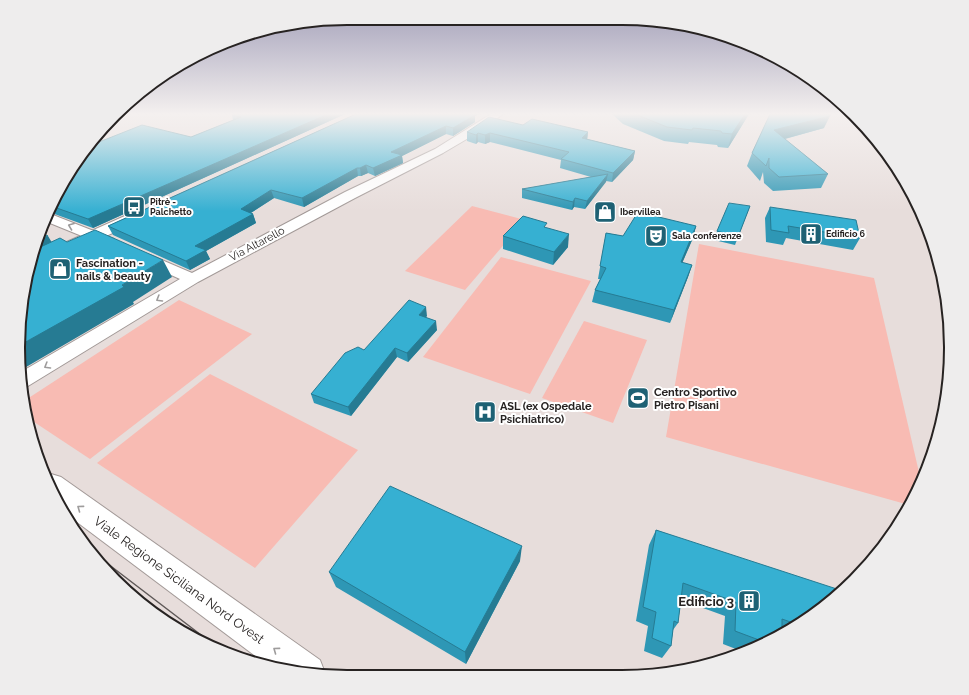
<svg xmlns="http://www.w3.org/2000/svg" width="969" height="695" font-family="Raleway,sans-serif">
	<rect width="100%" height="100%" fill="#e7dddb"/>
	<g fill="#f8bbb3">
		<path d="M472,206L525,220L465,290L405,271Z"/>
		<path d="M699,244L874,278L921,481L917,493L909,505L666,437Z"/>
		<path d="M501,257L591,281L530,394L423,357Z"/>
		<path d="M179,300L252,334L90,459L28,418L24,401Z"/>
		<path d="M584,321L647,340L613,423L542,398Z"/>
		<path d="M210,374L358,450L255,568L97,463Z"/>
	</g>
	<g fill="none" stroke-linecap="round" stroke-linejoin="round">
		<g stroke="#a29997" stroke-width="2">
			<g id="street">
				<path d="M491,114H503L477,133L443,153L355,198L198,282L28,386L21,388V372L180,279L140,261L138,258L140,255L145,254L150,255L192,273L345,192L435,149Z"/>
				<path d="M48,213L114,239L116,242L114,245L109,246L104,245L45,221Z"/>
			</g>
		</g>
		<g stroke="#a29997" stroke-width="2">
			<g id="secondary">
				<path d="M136,211L142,213L144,216L142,219L37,269L29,270L33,257Z"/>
				<path d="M51,474L61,477L320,660L325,673L324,676L270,667L69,516L45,476Z"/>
			</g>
		</g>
		<use href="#street" fill="#fff" fill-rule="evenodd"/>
		<use href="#secondary" fill="#fff" fill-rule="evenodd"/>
		<path stroke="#5f5958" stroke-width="1.5" d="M91,551L222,651"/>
	</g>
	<g fill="#2e97b5">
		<path d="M234,114H345L93,228L49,212L52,202L191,137L233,120L232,115Z"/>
		<path d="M356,114H479L475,116V122L453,136L446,134L402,156L403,163L375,176L368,173L361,176H358L304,207L274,198L251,213L253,214L256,223L206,251L210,259L190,270L113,235L108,226Z"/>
		<path d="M612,114H749L728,148L718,147L717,145L689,142L688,144L664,141L623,124Z"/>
		<path d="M770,114L824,128L785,139L828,174L821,188L773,191L764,183L763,172L760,181L747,166L752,153Z"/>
		<path d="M523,125L588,132L587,139L635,151L633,160L612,182L606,181L585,209L574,207L572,210L522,198V189L591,177L560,168L561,160L490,142L485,144L478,142L476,144L467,141V132Z"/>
		<path d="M750,206L735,245L714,240L717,231Z"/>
		<path d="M770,207L860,238L853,250L786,238L783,245L766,242L765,218Z"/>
		<path d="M696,226L693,238L682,263L692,265L688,277L670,323L592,302L595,290L600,279H598L606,233L623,236Z"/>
		<path d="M503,236L568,247L553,265L503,249Z"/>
		<path d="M427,316L426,317L437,330L408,362L397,357L351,416L314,403L311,394L364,350Z"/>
		<path d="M656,530L839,595L767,643L741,651L723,644L725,616L681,600L678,623L673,630L671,646L662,658L644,651L648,626L636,621L649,545Z"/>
		<path d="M520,561L466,664L336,587L329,572Z"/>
	</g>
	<g fill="#267b93">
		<path d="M118,114H125L112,120Z"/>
		<path d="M328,114H345L93,228L88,219Z"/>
		<path d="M467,114H479L475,116V122L453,136V128Z"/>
		<path d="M745,114H749L728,148L732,134Z"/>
		<path d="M830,116L824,128L769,143L774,130Z"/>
		<path d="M446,126V134L402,156L403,163L375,176L373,168L391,152Z"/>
		<path d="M588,132L587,141L582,138Z"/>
		<path d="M478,133V142L476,144V135Z"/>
		<path d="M490,133V142L485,144V135Z"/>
		<path d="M635,151L633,160L612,182L613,173Z"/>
		<path d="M366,165L368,173L361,176L360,168Z"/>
		<path d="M357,168L358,176L304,207L302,198Z"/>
		<path d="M608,174L606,182L585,209L587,201Z"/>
		<path d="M271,190L274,198L244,217L241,209Z"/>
		<path d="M575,198L574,207L572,210L573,202Z"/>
		<path d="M253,214L256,223L206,251L210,259L190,270L186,261L195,246Z"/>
		<path d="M696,226L693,238L677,275L681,262Z"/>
		<path d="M569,234L568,247L553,265L554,252Z"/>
		<path d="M48,236L54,246L43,251L40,245L37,246L39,240Z"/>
		<path d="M163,260L172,277L133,302L134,304L21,370L22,344L122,285Z"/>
		<path d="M692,265L688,277L670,323L674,310Z"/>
		<path d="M426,307L427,316L420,324L419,315Z"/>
		<path d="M436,321L437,330L408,362L407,353Z"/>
		<path d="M395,348L397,357L351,416L348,407Z"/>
		<path d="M522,546L520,561L466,664L465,652Z"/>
	</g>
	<g fill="#36b0d2" stroke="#267b93">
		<path d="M234,114H328L88,219L51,206L52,202L89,146L142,125L191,137L241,117L232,115Z"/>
		<path d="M356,114H471L475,115L453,128L446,126L391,152L402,155L373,168L366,165L360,168H357L302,198L271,190L241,209L253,214L195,246L206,250L186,261L108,226Z"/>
		<path d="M635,114H745L732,134L722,133L721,131L693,128L692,130L667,127Z"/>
		<path d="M770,114H830V116L774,130L828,174L779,177L769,168V158L766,166L752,153Z"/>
		<path d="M489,117L523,125L532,119L588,132L582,138L635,151L613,173L561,159L569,152L490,133L485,135L478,133L476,135L467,132Z"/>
		<path d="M608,174L587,201L575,198L573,202L522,189Z"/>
		<path d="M729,203L750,206L738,237L717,231Z"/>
		<path d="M770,207L856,220L860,238L788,226L789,233L771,230Z"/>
		<path d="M638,212L696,226L681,262L692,265L674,310L595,290L606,268L600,266L606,233L623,236Z"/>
		<path d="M523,216L547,223L544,227L569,234L554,252L503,236Z"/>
		<path d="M95,230L163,260L122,285L124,287L22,344L24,283L36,249L60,238L67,242Z"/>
		<path d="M42,233L48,236L39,240Z"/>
		<path d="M409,300L426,307L419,315L436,321L407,353L395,348L348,407L311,394L345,353L358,347L364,350Z"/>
		<path d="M390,486L522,546L465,652L329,572Z"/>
		<path d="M656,530L843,591L839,595L796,624L782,619V633L767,643L735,631L736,602L683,583L678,623L674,621L671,646L652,638L656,612L643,607Z"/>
	</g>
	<defs><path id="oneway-chevron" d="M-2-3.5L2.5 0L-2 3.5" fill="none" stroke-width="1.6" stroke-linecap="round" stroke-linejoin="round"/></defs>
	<g stroke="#9e9c9c">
		<use href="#oneway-chevron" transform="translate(71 226) rotate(-159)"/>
		<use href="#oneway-chevron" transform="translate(159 299) rotate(149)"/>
		<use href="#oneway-chevron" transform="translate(47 366) rotate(149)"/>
		<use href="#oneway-chevron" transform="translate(80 508) rotate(-144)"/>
		<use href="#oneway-chevron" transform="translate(276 650) rotate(-144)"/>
	</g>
	<linearGradient id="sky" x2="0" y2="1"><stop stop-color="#a19eb8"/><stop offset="0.54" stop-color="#f4f0ef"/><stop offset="1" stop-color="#f4f0ef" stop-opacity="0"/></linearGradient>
	<rect width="969" height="211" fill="url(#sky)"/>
	<defs>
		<g id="bus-square" transform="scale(1.15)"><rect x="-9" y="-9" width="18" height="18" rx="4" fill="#1e6174" stroke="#fff"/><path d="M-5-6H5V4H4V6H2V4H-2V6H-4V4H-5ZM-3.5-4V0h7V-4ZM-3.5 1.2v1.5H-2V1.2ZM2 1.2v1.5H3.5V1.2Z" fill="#fff"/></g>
		<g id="shop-square" transform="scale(1.15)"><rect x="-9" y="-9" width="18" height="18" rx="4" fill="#1e6174" stroke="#fff"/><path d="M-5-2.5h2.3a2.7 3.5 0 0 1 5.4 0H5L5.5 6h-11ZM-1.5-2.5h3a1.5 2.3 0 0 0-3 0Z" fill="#fff"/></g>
		<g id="building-square" transform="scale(1.15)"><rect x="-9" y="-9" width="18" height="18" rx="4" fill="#1e6174" stroke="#fff"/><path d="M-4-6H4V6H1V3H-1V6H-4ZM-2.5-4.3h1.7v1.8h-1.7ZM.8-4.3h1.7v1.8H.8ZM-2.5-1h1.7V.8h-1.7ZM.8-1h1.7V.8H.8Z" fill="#fff"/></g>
		<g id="theatre-square" transform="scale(1.15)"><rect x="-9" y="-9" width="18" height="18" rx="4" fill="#1e6174" stroke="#fff"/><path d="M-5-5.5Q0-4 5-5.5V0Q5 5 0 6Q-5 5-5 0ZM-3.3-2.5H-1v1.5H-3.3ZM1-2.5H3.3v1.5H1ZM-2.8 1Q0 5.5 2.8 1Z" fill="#fff"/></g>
		<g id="stadium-square" transform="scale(1.15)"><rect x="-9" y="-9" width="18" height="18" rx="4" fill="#1e6174" stroke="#fff"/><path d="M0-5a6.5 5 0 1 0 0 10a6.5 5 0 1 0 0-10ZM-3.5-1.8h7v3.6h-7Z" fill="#fff"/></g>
		<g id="hospital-square" transform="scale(1.15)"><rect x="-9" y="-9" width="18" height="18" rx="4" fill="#1e6174" stroke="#fff"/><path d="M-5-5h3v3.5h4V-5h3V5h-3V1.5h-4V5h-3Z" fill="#fff"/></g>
	</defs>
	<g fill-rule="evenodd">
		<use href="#bus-square" x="134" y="207"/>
		<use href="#shop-square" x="605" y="212"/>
		<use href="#building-square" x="811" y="234"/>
		<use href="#theatre-square" x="656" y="236"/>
		<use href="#shop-square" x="60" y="269"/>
		<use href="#stadium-square" x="638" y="398"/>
		<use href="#hospital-square" x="485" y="412"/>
		<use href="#building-square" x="749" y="601"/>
	</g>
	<g text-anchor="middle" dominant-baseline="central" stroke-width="4" stroke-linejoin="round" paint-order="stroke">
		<g font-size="9" font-weight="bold" fill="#272322" stroke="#fff" text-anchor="start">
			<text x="150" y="202">Pitrè -<tspan x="150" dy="10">Palchetto</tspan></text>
			<text x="620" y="212">Ibervillea</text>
			<text x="826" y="234">Edificio 6</text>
			<text x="672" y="236">Sala conferenze</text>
		</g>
		<g font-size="11" fill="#272322" stroke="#fff">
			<text transform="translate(257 244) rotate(-28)">Via Altarello</text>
		</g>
		<g font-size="11" font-weight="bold" fill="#272322" stroke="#fff" text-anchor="start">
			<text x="76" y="263">Fascination -<tspan x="76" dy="13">nails &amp; beauty</tspan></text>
			<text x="654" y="392">Centro Sportivo<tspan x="654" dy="13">Pietro Pisani</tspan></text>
			<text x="500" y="406">ASL (ex Ospedale<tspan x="500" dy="13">Psichiatrico)</tspan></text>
		</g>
		<g font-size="13" fill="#272322" stroke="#fff">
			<text transform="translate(179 580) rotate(36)">Viale Regione Siciliana Nord Ovest</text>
		</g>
		<g font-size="13" font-weight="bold" fill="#272322" stroke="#fff" text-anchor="end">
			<text x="734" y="601">Edificio 3</text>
		</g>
	</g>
	<path d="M0 0H969V695H0ZM347 25H622A322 322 0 0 1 944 347V348A322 322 0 0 1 622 670H347A322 322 0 0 1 25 348V347A322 322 0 0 1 347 25Z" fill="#eeeded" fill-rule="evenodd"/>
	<path fill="none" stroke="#272322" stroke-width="2" d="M347 25H622A322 322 0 0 1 944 347V348A322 322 0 0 1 622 670H347A322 322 0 0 1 25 348V347A322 322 0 0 1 347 25Z"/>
</svg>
